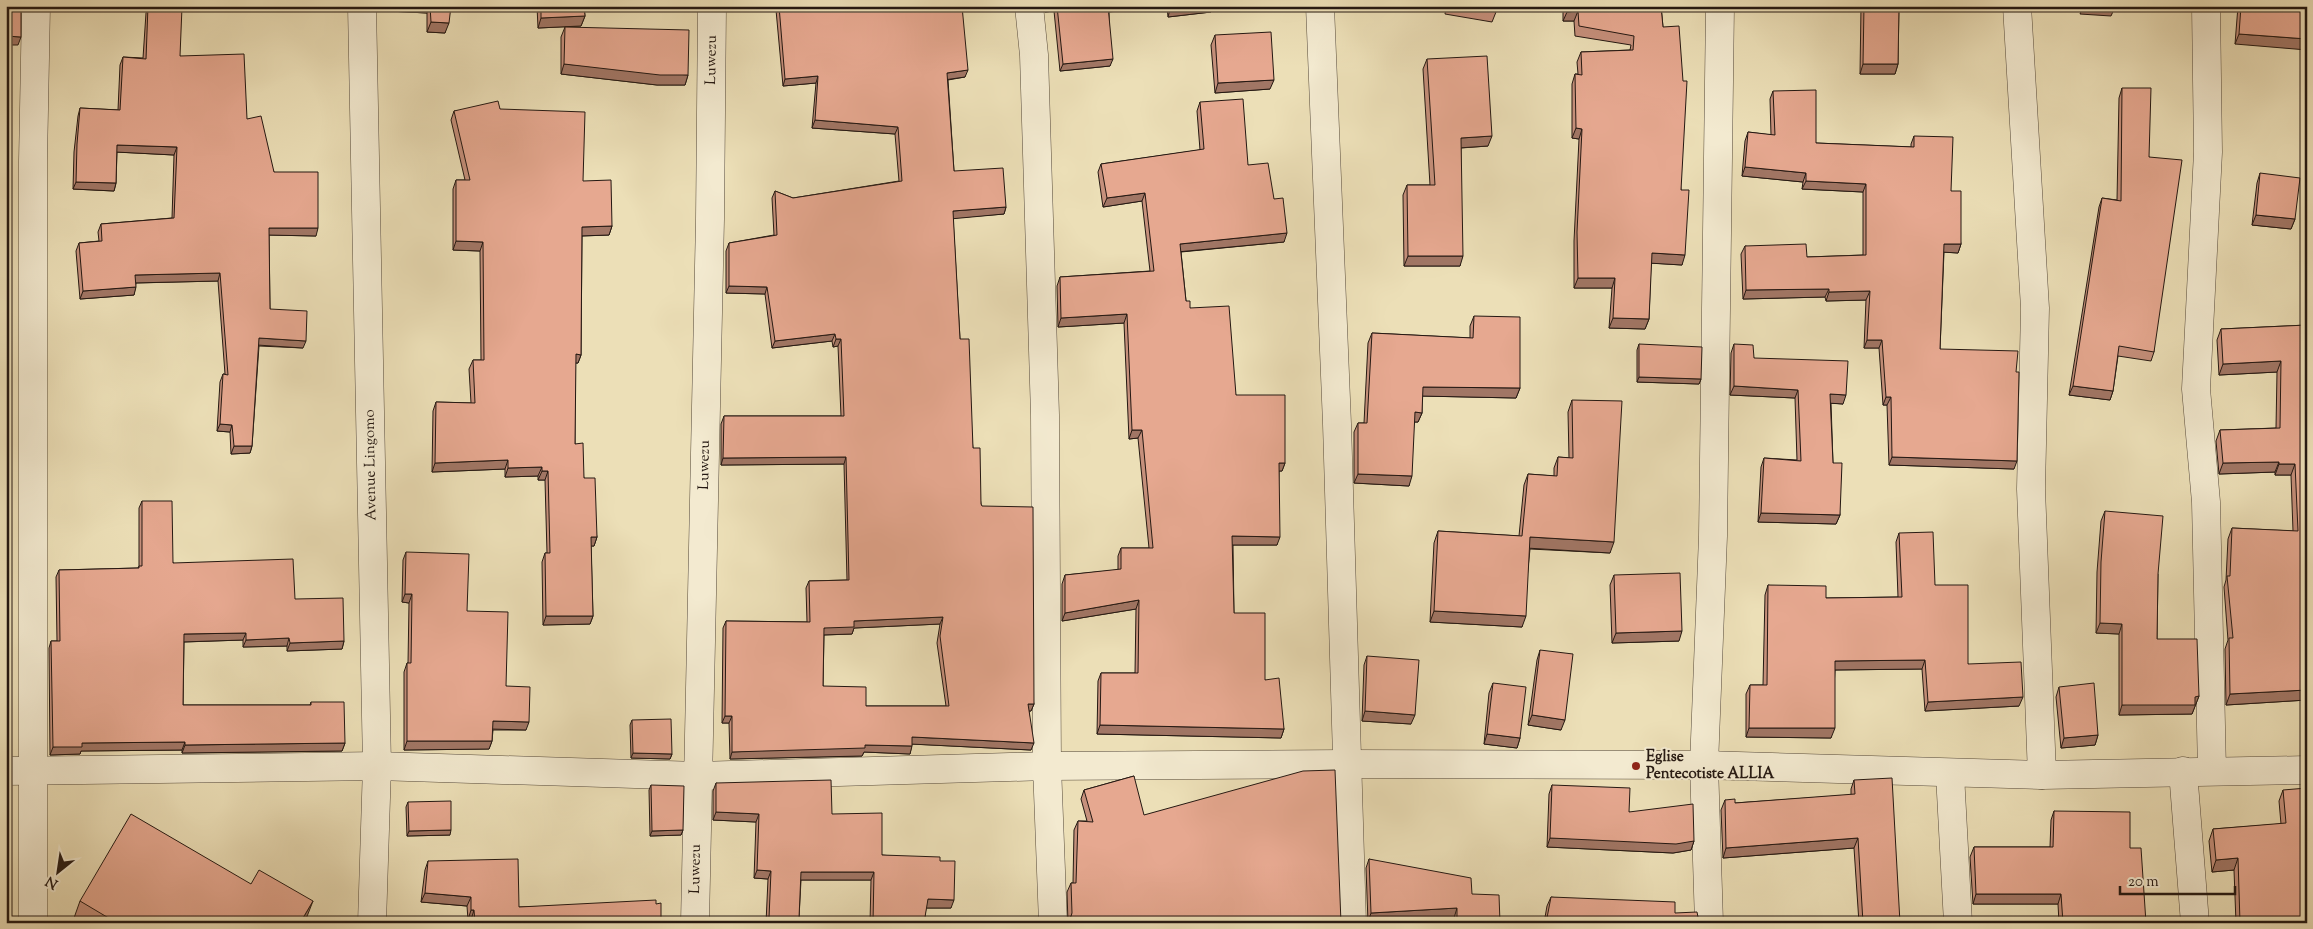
<svg xmlns="http://www.w3.org/2000/svg" width="2313" height="929" font-family="'Sorts Mill Goudy',serif">
	<rect width="100%" height="100%" fill="#ecdfb7"/>
	<filter id="stains"><feTurbulence type="fractalNoise" baseFrequency=".004" numOctaves="4"/><feColorMatrix values="0 0 0 0 .2 0 0 0 0 .09 0 0 0 0 .02 0 0 0 .5 -.17"/></filter>
	<radialGradient id="worn" r=".72"><stop offset=".6" stop-color="#630" stop-opacity="0"/><stop offset="1" stop-color="#630" stop-opacity=".3"/></radialGradient>
	<g fill="none" stroke-linecap="round" stroke-linejoin="round">
		<g stroke="#564a3b" stroke-width="29">
			<g id="street">
				<path d="M362,6L377,766L372,923"/>
				<path d="M1029,6L1034,55L1045,415L1047,766L1053,923"/>
				<path d="M1320,6L1337,424L1352,923"/>
				<path d="M2017,6L2035,308L2031,489L2042,775"/>
				<path d="M2206,6L2208,152L2196,389L2206,502L2212,771"/>
				<path d="M6,771L377,766L698,776L1047,766L1347,764L1704,765L2042,775L2307,770"/>
				<path d="M2183,771L2195,923"/>
				<path d="M1950,774L1958,923"/>
				<path d="M33,923V161L36,6"/>
				<path d="M695,923L710,219L712,6"/>
				<path d="M1709,923L1704,765L1713,536L1720,6"/>
			</g>
		</g>
		<use href="#street" stroke="#f3ead0" stroke-width="28"/>
	</g>
	<g fill="#c6907c" stroke="#241812" fill-rule="evenodd">
		<path d="M148,6L180,56L247,119L274,172L316,236L269,235L270,309L303,348L259,346L252,446L250,453L231,454L230,432L217,431L220,382L223,374H225L218,281L136,283L134,295L80,299L76,251L79,243L99,241L98,232L101,224L172,218L174,155L117,152L116,183L114,191L73,189L74,152L78,116L80,108L118,110L120,65L123,57L143,58L146,13Z"/>
		<path d="M389,6H451L445,33L427,32V13L388,11Z"/>
		<path d="M537,6H584L585,16L581,26L538,28Z"/>
		<path d="M762,6H962L965,77L948,80L954,171L1006,207L1004,214L953,218L960,339L973,448L981,504L1034,704L1031,711H1029L1031,750L912,744L910,754L864,752L862,756L730,759L729,723H722L723,628L726,621L807,622L806,588L809,581L847,580L844,464L721,465V424L724,416H841L838,346L833,347L832,341L772,348L765,294L726,293V251L729,243L774,235L772,198L775,191L793,198L899,181L895,134L812,128L816,83L783,86L776,10H762ZM940,624L937,643L946,706H866L823,686L824,635L852,634L854,628Z"/>
		<path d="M1044,6H1158L1109,12L1110,66L1060,71L1054,11L1045,12Z"/>
		<path d="M1167,6H1213L1211,12L1168,17Z"/>
		<path d="M1446,6H1496V12L1492,22L1445,14Z"/>
		<path d="M1563,6H1661L1663,27L1681,190L1682,265L1651,263L1649,319L1645,329L1609,328L1612,288H1574V241L1579,139L1572,138V84L1575,74H1578L1577,62L1581,52L1630,50L1631,45L1575,36L1574,21H1563Z"/>
		<path d="M1861,6H1899L1898,64L1895,74H1860Z"/>
		<path d="M2238,6H2307L2235,44Z"/>
		<path d="M565,27L688,75L685,85H657L561,74V37Z"/>
		<path d="M1215,35L1270,89L1215,93L1211,45Z"/>
		<path d="M1427,59L1488,146L1461,148L1460,266H1404L1403,195L1407,185H1430L1423,69Z"/>
		<path d="M2122,88L2149,157L2154,352L2151,361L2118,356L2113,391L2110,400L2069,395L2099,207L2102,198L2117,200L2119,98Z"/>
		<path d="M1773,91L1816,143L1911,147V144L1914,136L1951,191L1961,244L1958,253L1944,252L1940,349L2014,469L1889,465L1887,405H1883L1879,348H1864L1866,300L1826,301L1825,297L1743,299L1741,254L1745,246L1807,257L1863,255V192L1802,189L1803,182L1742,176L1745,141L1748,132L1771,135L1770,99Z"/>
		<path d="M1200,102L1274,199L1284,242L1181,252L1186,301L1190,308L1236,395L1285,463L1282,471H1279L1277,545H1233L1234,613L1265,680L1284,729L1281,738L1097,734L1098,681L1101,673H1135L1136,609L1062,621V584L1065,575L1118,570V556L1121,548H1149L1138,438L1129,439L1124,323L1058,327L1057,286L1060,277L1150,271L1142,201L1103,207L1098,172L1101,164L1200,150L1197,111Z"/>
		<path d="M500,109L583,181L612,226L609,235L582,236L581,355L578,363H575V444L584,478L597,537L594,546H591L593,616L590,624L543,625L542,562L545,553H547L545,480H538V476L505,477V469L432,472L433,411L436,402L471,403L469,369L473,360H481L480,251L453,250V189L456,180H465L451,120L454,111Z"/>
		<path d="M2260,173L2295,219L2291,229L2252,225L2257,183Z"/>
		<path d="M1474,316L1520,388L1516,398L1422,396V413L1418,422H1414L1409,486L1354,483V432L1358,423H1364L1368,343L1372,333L1470,338V326Z"/>
		<path d="M2307,325V700L2226,705L2225,649L2228,640L2224,587L2226,580L2228,539L2232,528L2293,531L2291,475H2275V472L2219,474L2216,441L2220,430L2276,428L2277,372L2219,375L2217,340L2221,329Z"/>
		<path d="M1639,344L1701,379L1699,384L1637,382V350Z"/>
		<path d="M1734,344L1754,358L1843,404L1831,403L1833,463L1840,515L1836,524L1758,522L1761,467L1764,458L1797,460L1795,398L1730,395L1731,353Z"/>
		<path d="M1572,400L1610,553L1530,549L1522,627L1430,622L1434,543L1438,531L1519,536L1524,485L1528,474L1554,476V468L1558,457L1569,458L1568,412Z"/>
		<path d="M142,501L173,563L295,599L344,641L342,649L287,651V646L243,647V640L184,642L183,705H310L311,702L345,743L342,751L182,753V750L81,751L80,754L50,755L49,648L51,641H57L56,577L59,570L138,568L139,566V508Z"/>
		<path d="M2105,511L2158,574L2157,639L2199,696L2192,714L2119,715V634L2096,633L2097,572L2101,521Z"/>
		<path d="M1899,533L1935,585L1968,664L2019,706L1925,711L1922,669L1835,670L1831,738L1746,737V694L1750,685H1763L1765,595L1768,585L1826,598L1898,597L1896,542Z"/>
		<path d="M406,552L467,611L506,686L526,730H493L492,741L489,749L404,750V672L407,663H408L409,603L402,602L403,560Z"/>
		<path d="M1614,575L1679,641L1612,643L1610,585Z"/>
		<path d="M1540,650L1561,730L1528,725L1537,660Z"/>
		<path d="M1367,656L1411,724L1362,721L1364,665Z"/>
		<path d="M1493,683L1520,738L1517,748L1484,744L1489,693Z"/>
		<path d="M2059,687L2098,735L2095,745L2061,748L2056,697Z"/>
		<path d="M632,720L672,754L670,759L631,758L630,725Z"/>
		<path d="M1134,776L1068,923L1067,892L1071,883H1073L1074,830L1078,821H1087L1081,799L1084,790Z"/>
		<path d="M1854,780L1900,923H1859L1854,848L1723,858L1721,810L1725,800L1735,803L1851,795V789Z"/>
		<path d="M716,783L832,814L882,855L940,861L951,908H926L924,923H870L871,880H801L799,918L797,923H766L768,879L754,878L756,822L713,820V791Z"/>
		<path d="M651,785L683,830L681,835L650,836L649,790Z"/>
		<path d="M1552,785L1629,812L1694,841L1691,850L1673,853L1547,847L1549,794Z"/>
		<path d="M2283,790L2307,923H2236L2234,870L2212,872L2209,841L2213,829L2281,824L2279,801Z"/>
		<path d="M408,802L450,835L407,836L406,807Z"/>
		<path d="M2054,811L2130,848L2146,923H2059L2058,904H1973L1970,857L1974,847H2050L2051,820Z"/>
		<path d="M1369,859L1472,894L1500,923H1454V918L1368,922L1366,868Z"/>
		<path d="M428,861L519,907L656,904L661,923H471V920H468L467,906L421,902L425,870Z"/>
		<path d="M1551,897L1699,922L1700,923H1544L1547,906Z"/>
		<path d="M80,901L306,919L304,923H81L74,918Z"/>
	</g>
	<g fill="#a17665" stroke="#241812">
		<path d="M290,6H348L346,9Z"/>
		<path d="M379,6H387L385,11H378Z"/>
		<path d="M390,6H429L427,13L388,11Z"/>
		<path d="M763,6H778L776,10H762Z"/>
		<path d="M1047,6H1056L1054,11L1045,12Z"/>
		<path d="M1107,6H1158L1105,12Z"/>
		<path d="M1197,6H1213L1211,12L1168,17L1170,9Z"/>
		<path d="M2083,6H2111L2115,7L2111,16L2080,14Z"/>
		<path d="M1578,11L1574,21H1563L1567,12Z"/>
		<path d="M585,16L581,26L538,28L541,18Z"/>
		<path d="M431,22L449,23L445,33L427,32Z"/>
		<path d="M2239,34L2307,39V50L2235,44Z"/>
		<path d="M6,36L21,37L18,45H6Z"/>
		<path d="M1113,59L1110,66L1060,71L1063,64Z"/>
		<path d="M564,64L688,75L685,85H657L561,74Z"/>
		<path d="M1863,64H1898L1895,74H1860Z"/>
		<path d="M968,70L965,77L944,80L947,73Z"/>
		<path d="M818,76L816,83L783,86L785,79Z"/>
		<path d="M1274,80L1270,89L1215,93L1218,83Z"/>
		<path d="M815,120L898,127L895,134L812,128Z"/>
		<path d="M1576,128L1582,129L1579,139L1572,138Z"/>
		<path d="M1492,136L1488,146L1458,148L1461,138Z"/>
		<path d="M117,145L177,147L174,155L115,152Z"/>
		<path d="M1745,167L1806,173L1803,182L1742,176Z"/>
		<path d="M1806,181L1866,184L1863,192L1802,189Z"/>
		<path d="M76,182L116,183L114,191L73,189Z"/>
		<path d="M1145,193L1142,201L1103,207L1107,198Z"/>
		<path d="M1006,207L1004,214L950,219L953,211Z"/>
		<path d="M2256,215L2295,219L2291,229L2252,225Z"/>
		<path d="M612,226L609,235L579,236L582,227Z"/>
		<path d="M269,228H318L316,236L266,235Z"/>
		<path d="M1287,233L1284,242L1177,252L1180,244Z"/>
		<path d="M456,241L483,242L480,251L453,250Z"/>
		<path d="M1944,244H1961L1958,253L1941,252Z"/>
		<path d="M1652,253L1685,255L1682,265L1648,263Z"/>
		<path d="M1408,256H1463L1460,266H1404Z"/>
		<path d="M220,273L218,281L132,283L135,275Z"/>
		<path d="M1578,278H1615L1612,288H1574Z"/>
		<path d="M729,286L767,287L765,294L726,293Z"/>
		<path d="M136,287L134,295L80,299L83,291Z"/>
		<path d="M1829,289L1825,297L1743,299L1746,290Z"/>
		<path d="M1870,291L1866,300L1826,301L1829,292Z"/>
		<path d="M1127,314L1124,323L1058,327L1061,318Z"/>
		<path d="M1613,318L1649,319L1645,329L1609,328Z"/>
		<path d="M835,334L832,341L772,348L775,341Z"/>
		<path d="M259,338L306,341L303,348L257,345Z"/>
		<path d="M836,339H841L838,346L833,347Z"/>
		<path d="M1867,340H1882L1879,348H1864Z"/>
		<path d="M576,354L581,355L578,363H572Z"/>
		<path d="M2281,361L2277,372L2219,375L2223,364Z"/>
		<path d="M1639,377L1701,379L1699,384L1637,382Z"/>
		<path d="M1734,386L1798,390L1795,398L1730,395Z"/>
		<path d="M2073,386L2113,391L2110,400L2069,395Z"/>
		<path d="M1423,387L1520,388L1516,398L1419,396Z"/>
		<path d="M1830,394L1846,395L1843,404L1827,403Z"/>
		<path d="M1886,397H1891L1887,405H1883Z"/>
		<path d="M1415,412L1422,413L1418,422H1411Z"/>
		<path d="M220,424L232,425L230,432L217,431Z"/>
		<path d="M1132,430H1142L1138,438L1129,439Z"/>
		<path d="M234,446H252L250,453L231,454Z"/>
		<path d="M846,457L844,464L721,465L723,458Z"/>
		<path d="M1892,457L2017,461L2014,469L1889,465Z"/>
		<path d="M508,460L505,469L432,472L435,463Z"/>
		<path d="M2279,462L2275,472L2219,474L2223,463Z"/>
		<path d="M1279,463H1285L1282,471H1276Z"/>
		<path d="M2279,464H2295L2291,475H2275Z"/>
		<path d="M542,467L538,476L505,477L508,468Z"/>
		<path d="M542,471H548L545,480H538Z"/>
		<path d="M1358,474L1412,476L1409,486L1354,483Z"/>
		<path d="M1761,513L1840,515L1836,524L1758,522Z"/>
		<path d="M1232,536L1280,537L1277,545H1229Z"/>
		<path d="M591,537H597L594,546H587Z"/>
		<path d="M1530,537L1614,542L1610,553L1526,548Z"/>
		<path d="M405,594H412L409,603L402,602Z"/>
		<path d="M1139,600L1136,609L1062,621L1065,613Z"/>
		<path d="M1434,611L1526,616L1522,627L1430,622Z"/>
		<path d="M546,616H593L590,624L543,625Z"/>
		<path d="M943,617L940,624L854,628L852,634L821,635L824,628L854,621Z"/>
		<path d="M2100,623L2122,624L2119,634L2096,633Z"/>
		<path d="M1682,631L1679,641L1612,643L1616,633Z"/>
		<path d="M246,633L243,640L181,642L184,634Z"/>
		<path d="M289,638L287,646L243,647L246,640Z"/>
		<path d="M344,641L342,649L287,651L290,643Z"/>
		<path d="M1925,660L1922,669L1831,670L1835,661Z"/>
		<path d="M2307,690V700L2226,705L2230,694Z"/>
		<path d="M2199,696L2192,714L2119,715L2122,705Z"/>
		<path d="M2023,697L2019,706L1925,711L1928,702Z"/>
		<path d="M1028,704H1034L1031,711H1025Z"/>
		<path d="M1365,711L1415,715L1411,724L1362,721Z"/>
		<path d="M1532,715L1565,720L1561,730L1528,725Z"/>
		<path d="M725,716H732L729,723H722Z"/>
		<path d="M493,721L529,722L526,730L490,729Z"/>
		<path d="M1100,725L1284,729L1281,738L1097,734Z"/>
		<path d="M1749,728H1835L1831,738L1746,737Z"/>
		<path d="M1487,734L1520,738L1517,748L1484,744Z"/>
		<path d="M2098,735L2095,745L2061,748L2064,738Z"/>
		<path d="M912,737L1034,743L1031,750L910,744Z"/>
		<path d="M407,741H492L489,749L404,750Z"/>
		<path d="M185,742L182,750L81,751L80,754L50,755L53,747L82,743Z"/>
		<path d="M345,743L342,751L182,753L185,745Z"/>
		<path d="M865,745L912,746L910,754L864,752L862,756L730,759L732,752Z"/>
		<path d="M633,753L672,754L670,759L631,758Z"/>
		<path d="M716,812L759,814L756,822L713,820Z"/>
		<path d="M451,830L450,835L407,836L409,831Z"/>
		<path d="M683,830L681,835L650,836L652,831Z"/>
		<path d="M1550,838L1694,841L1691,850L1673,853L1547,847Z"/>
		<path d="M1858,838L1854,848L1723,858L1726,848Z"/>
		<path d="M2238,858L2234,870L2212,872L2216,860Z"/>
		<path d="M757,870L771,871L768,879L754,878Z"/>
		<path d="M801,872H874L871,880H798Z"/>
		<path d="M425,893L471,897L467,906L421,902Z"/>
		<path d="M1976,894H2061L2058,904H1973Z"/>
		<path d="M928,899L954,900L951,908H925Z"/>
		<path d="M313,901L306,919L304,923H300Z"/>
		<path d="M1457,908L1454,918L1368,922L1371,913Z"/>
		<path d="M471,910H474L471,920H468Z"/>
		<path d="M769,918H799L797,923H767Z"/>
	</g>
	<g fill="#e6a890" stroke="#241812" fill-rule="evenodd">
		<path d="M6,6H21V37L6,36Z"/>
		<path d="M148,6L182,7L180,56L244,54L247,119L261,116L274,172H318V228H269L270,309L307,311L306,341L259,338L252,446H234L232,425L220,424L223,374L228,375L220,273L135,275L136,287L83,291L79,243L102,241L101,224L174,218L177,147L117,145L116,183L76,182L77,144L80,108L120,110L123,57L146,59Z"/>
		<path d="M430,6H451L449,23L431,22Z"/>
		<path d="M541,6H584L585,16L541,18Z"/>
		<path d="M779,6H962L968,70L947,73L954,171L1003,168L1006,207L953,211L960,339H969L973,448H980L981,504L982,506L1033,507L1034,704H1028L1034,743L912,737V746L865,745V748L732,752V716H725L726,621L810,622L809,581L849,580L846,457L723,458L724,416H844L841,339H836L835,334L775,341L767,287L729,286V243L777,235L775,191L793,198L902,181L898,127L815,120L818,76L785,79ZM943,617L940,636L949,706H866V687L823,686L824,628L854,627V621Z"/>
		<path d="M1057,6H1108L1113,59L1063,64Z"/>
		<path d="M1170,6H1197L1170,9Z"/>
		<path d="M1463,6H1496V12Z"/>
		<path d="M1567,6H1661L1663,27L1679,26L1683,81H1687L1681,190H1689L1685,255L1652,253L1649,319L1613,318L1615,278H1578L1577,232L1582,129L1576,128L1575,74L1582,75L1581,52L1633,50L1634,36L1579,26L1578,11L1567,12Z"/>
		<path d="M1864,6H1899L1898,64H1863Z"/>
		<path d="M2241,6H2307V39L2239,34Z"/>
		<path d="M565,27L689,30L688,75H660L564,64Z"/>
		<path d="M1271,32L1274,80L1218,83L1215,35Z"/>
		<path d="M1487,56L1492,136L1461,138L1463,256H1408L1407,185H1435L1427,59Z"/>
		<path d="M2122,88H2151L2149,157L2182,160L2154,352L2119,346L2113,391L2073,386L2102,198L2121,201Z"/>
		<path d="M1816,90V143L1914,147V136L1953,137L1951,191H1961V244H1944L1940,349L2018,351L2016,372H2019L2017,461L1892,457L1891,397H1886L1882,340H1867L1870,291L1829,292V289L1746,290L1745,246L1806,244L1807,257L1866,255V184L1806,181V173L1745,167L1748,132L1775,135L1773,91Z"/>
		<path d="M1243,99L1248,165L1268,163L1274,199L1283,198L1287,233L1180,244L1186,301H1190V308L1229,306L1236,395H1285V463H1279L1280,537L1232,536L1234,613H1265V680L1279,678L1284,729L1100,725L1101,673H1138L1139,600L1065,613V575L1121,569V548H1153L1142,430H1132L1127,314L1061,318L1060,277L1154,271L1145,193L1107,198L1101,164L1204,149L1200,102Z"/>
		<path d="M498,101L500,109L585,112L583,181L611,180L612,226L582,227L581,355L576,354L575,444L583,443L584,478H595L597,537H591L593,616H546L545,553H550L548,471H542V467L508,468V460L435,463L436,402L475,403L473,360H484L483,242L456,241V180H470L454,111Z"/>
		<path d="M2260,173L2300,178L2295,219L2256,215Z"/>
		<path d="M1474,316L1520,317V388L1423,387L1422,413L1415,412L1412,476L1358,474V423H1367L1372,333L1473,338Z"/>
		<path d="M2307,325V690L2230,694L2229,638H2233L2227,576H2230L2232,528L2298,531L2295,464H2279V462L2223,463L2220,430L2280,428L2281,361L2223,364L2221,329Z"/>
		<path d="M1639,344L1702,347L1701,379L1639,377Z"/>
		<path d="M1734,344L1753,345L1754,358L1848,361L1846,395L1830,394L1833,463H1842L1840,515L1761,513L1764,458L1801,461L1798,390L1734,386Z"/>
		<path d="M1572,400L1622,401L1614,542L1530,537L1526,616L1434,611L1438,531L1522,536L1528,474L1557,476L1558,457L1573,458Z"/>
		<path d="M142,501H172L173,563L293,559L295,599L343,598L344,641L290,643L289,638L246,640V633L184,634L183,705H311V702H344L345,743L185,745V742L82,743V747H53L51,641H60L59,570L139,568V566H142Z"/>
		<path d="M2105,511L2163,516L2158,574L2157,639H2197L2199,696L2195,697V705H2122V624L2100,623L2101,562Z"/>
		<path d="M1933,532L1935,585H1968V664L2021,662L2023,697L1928,702L1925,660L1835,661V728H1749L1750,685H1767L1768,585L1826,586V598L1902,597L1899,533Z"/>
		<path d="M406,552L469,554L467,611L508,612L506,686L530,687L529,722L493,721L492,741H407V663H411L412,594H405Z"/>
		<path d="M1680,573L1682,631L1616,633L1614,575Z"/>
		<path d="M1540,650L1573,654L1565,720L1532,715Z"/>
		<path d="M1367,656L1419,660L1415,715L1365,711Z"/>
		<path d="M1493,683L1526,687L1520,738L1487,734Z"/>
		<path d="M2094,683L2098,735L2064,738L2059,687Z"/>
		<path d="M671,719L672,754L633,753L632,720Z"/>
		<path d="M1335,770L1341,923H1069L1072,913L1071,883H1076L1078,821L1093,822L1084,790L1134,776L1144,815L1303,771Z"/>
		<path d="M1892,778L1900,923H1863L1858,838L1726,848L1725,800L1735,799V803L1855,794L1854,780Z"/>
		<path d="M831,780L832,814L882,813V855L940,857V861H955L954,900L928,899L924,923H873L874,872H801L799,918H769L771,871L757,870L759,814L716,812V783Z"/>
		<path d="M651,785L684,786L683,830L652,831Z"/>
		<path d="M1552,785L1630,788L1629,812L1693,804L1694,841L1676,844L1550,838Z"/>
		<path d="M2307,788V923H2240L2238,858L2216,860L2213,829L2286,823L2283,790Z"/>
		<path d="M451,801V830L409,831L408,802Z"/>
		<path d="M2054,811L2130,812V848H2141L2146,923H2063L2061,894H1976L1974,847H2053Z"/>
		<path d="M131,814L251,884L259,870L313,901L300,923H117L80,901Z"/>
		<path d="M518,859L519,907L656,900V904L661,903V923H475L474,910H471V897L425,893L428,861Z"/>
		<path d="M1369,859L1471,878L1472,894L1499,895L1500,923H1457V908L1371,913Z"/>
		<path d="M1551,897L1675,902V913L1697,912L1699,922L1700,923H1546Z"/>
	</g>
	<circle fill="#8f2418" stroke="#f3ead0" stroke-width="2" cx="1636" cy="766" r="5"/>
	<g text-anchor="middle" dominant-baseline="central" stroke-width="4" stroke-linejoin="round" paint-order="stroke">
		<g font-size="15" fill="#241812" stroke="#f3ead0">
			<text transform="translate(712 60) rotate(-89)">Luwezu</text>
			<text transform="translate(371 465) rotate(-91)">Avenue Lingomo</text>
			<text transform="translate(705 465) rotate(-89)">Luwezu</text>
			<text transform="translate(696 869) rotate(-89)">Luwezu</text>
		</g>
		<g font-size="15" font-weight="bold" fill="#241812" stroke="#f3ead0" text-anchor="start">
			<text x="1646" y="757">Eglise<tspan x="1646" dy="17">Pentecotiste ALLIA</tspan></text>
		</g>
	</g>
	<rect width="2313" height="929" fill="none" stroke="#ecdfb7" stroke-width="25"/>
	<rect x="8" y="8" width="2298" height="914" fill="none" stroke="#241812" stroke-width="2.5"/>
	<rect x="12" y="12" width="2288" height="904" fill="none" stroke="#241812"/>
	<g transform="translate(58 872) rotate(210)" stroke="#f3ead0" stroke-width="4" paint-order="stroke">
	<path d="M0-4L9 19L0 12L-9 19Z" fill="#241812"/>
	<text y="-8" font-size="14" font-weight="bold" text-anchor="middle" fill="#241812">N</text>
	</g>
	<path d="M2120 886v8h115v-8" fill="none" stroke="#241812" stroke-width="2.5"/>
	<text x="2128" y="886" font-size="15" fill="#241812" stroke="#f3ead0" stroke-width="4" paint-order="stroke">20 m</text>
	<rect width="100%" height="100%" filter="url(#stains)"/>
	<rect width="100%" height="100%" fill="url(#worn)"/>
</svg>
